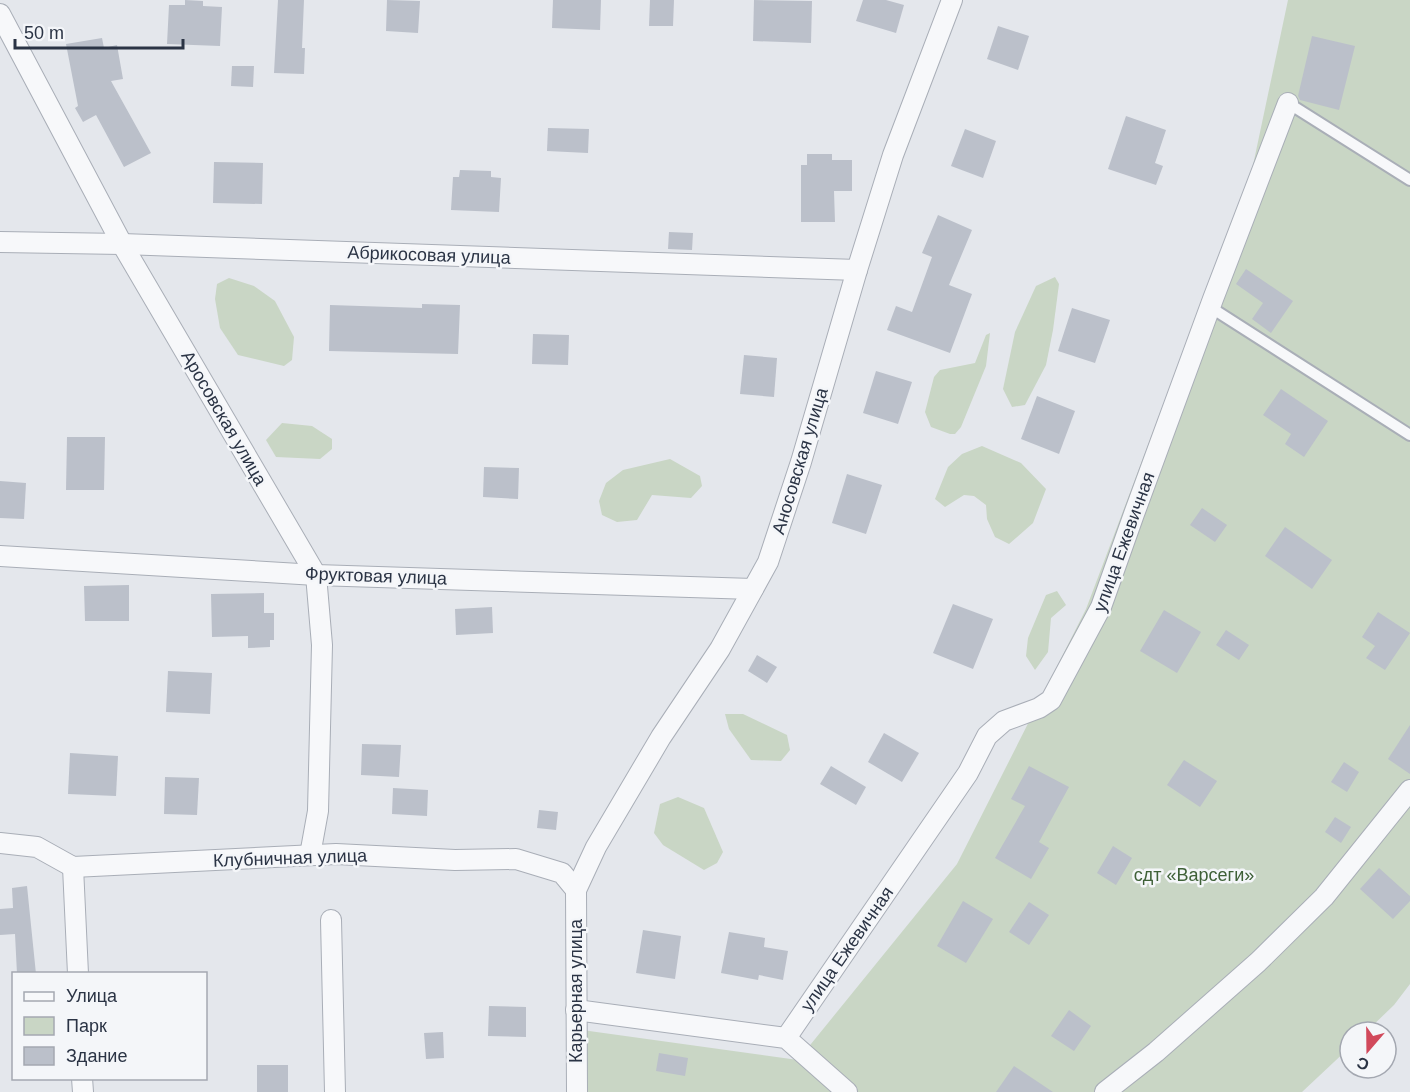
<svg xmlns="http://www.w3.org/2000/svg" width="1410" height="1092" font-family="Arial,sans-serif">
	<rect width="100%" height="100%" fill="#e4e7ec"/>
	<g fill="#c9d6c5">
		<path d="M1288,0H1410V984L1394,1005L1366,1032H1350V1047L1302,1092H584L582,1030L798,1060L957,864L1086,609L1252,170Z"/>
		<path d="M1055,277L1059,284L1053,330L1046,365L1025,405L1012,407L1003,389L1015,332L1036,286Z"/>
		<path d="M229,278L254,286L275,301L294,337L292,360L284,366L238,355L220,328L215,299L217,284Z"/>
		<path d="M990,333L986,366L961,427L955,434H950L931,427L925,412L934,377L940,370L975,363L986,335Z"/>
		<path d="M282,423L312,426L332,439V449L320,459L276,457L266,440Z"/>
		<path d="M982,446L1021,463L1046,489L1033,523L1009,544L995,537L987,519L986,505L974,496L964,495L945,507L935,499L948,467L962,454Z"/>
		<path d="M670,459L700,476L702,486L691,498L652,495L637,520L617,522L602,515L599,501L606,483L623,470Z"/>
		<path d="M1057,591L1066,605L1051,618L1048,652L1035,670L1026,656L1028,638L1046,595Z"/>
		<path d="M725,714H743L787,735L790,750L781,761L751,760L729,729Z"/>
		<path d="M678,797L704,808L723,852L717,863L704,870L663,845L654,833L660,804Z"/>
	</g>
	<g fill="#bbc0ca">
		<path d="M185,0L203,1V6L222,7L220,46L167,44L169,5H185Z"/>
		<path d="M278,0H304L302,48H305L304,74L274,73Z"/>
		<path d="M387,0L420,1L418,33L386,31Z"/>
		<path d="M553,0H601L600,30L552,28Z"/>
		<path d="M650,0H674L673,26H649Z"/>
		<path d="M754,0L812,1L811,43L753,41Z"/>
		<path d="M863,0H886L904,5L896,33L856,21Z"/>
		<path d="M998,26L1029,36L1018,70L987,59Z"/>
		<path d="M1312,36L1355,46L1339,110L1300,100L1298,96Z"/>
		<path d="M102,38L104,48L117,45L123,79L111,81L151,153L124,167L96,115L83,122L75,108L78,106L66,44Z"/>
		<path d="M232,66H254L253,87L231,86Z"/>
		<path d="M1126,116L1166,130L1155,163L1163,166L1156,185L1108,169Z"/>
		<path d="M548,128L589,129L588,153L547,151Z"/>
		<path d="M965,129L996,141L983,178L951,166Z"/>
		<path d="M807,154H832V160H852V191H834L835,222H801V165H807Z"/>
		<path d="M214,162L263,163L262,204L213,203Z"/>
		<path d="M460,170L491,171V177L501,178L499,212L451,210L453,177H459Z"/>
		<path d="M938,215L972,230L949,285L972,294L950,353L887,330L896,306L912,312L932,257L922,253Z"/>
		<path d="M669,232L693,233L692,250L668,249Z"/>
		<path d="M1246,269L1293,301L1271,333L1252,319L1263,303L1236,284Z"/>
		<path d="M422,304L460,305L458,354L329,351L330,305L422,308Z"/>
		<path d="M1072,308L1110,320L1095,363L1058,351Z"/>
		<path d="M533,334L569,335L568,365L532,364Z"/>
		<path d="M744,355L777,358L774,397L740,394Z"/>
		<path d="M876,371L912,382L898,424L863,413Z"/>
		<path d="M1281,389L1328,421L1304,457L1285,444L1291,434L1263,415Z"/>
		<path d="M1037,396L1075,411L1059,454L1021,439Z"/>
		<path d="M67,437H105L104,490H66Z"/>
		<path d="M484,467L519,468L518,499L483,497Z"/>
		<path d="M847,474L882,485L866,534L832,523Z"/>
		<path d="M0,481L26,483L24,519L0,518Z"/>
		<path d="M1202,508L1227,525L1215,542L1190,525Z"/>
		<path d="M1285,527L1332,560L1312,589L1265,556Z"/>
		<path d="M129,585V621H85L84,586Z"/>
		<path d="M264,593V613H274V640H270V647L248,648V636L212,637L211,594Z"/>
		<path d="M953,604L993,619L973,669L933,653Z"/>
		<path d="M492,607L493,633L456,635L455,609Z"/>
		<path d="M1164,610L1201,632L1177,673L1140,651Z"/>
		<path d="M1378,612L1410,633L1385,670L1366,658L1375,646L1362,637Z"/>
		<path d="M1226,630L1249,645L1239,660L1216,645Z"/>
		<path d="M757,655L777,667L767,683L748,671Z"/>
		<path d="M168,671L212,673L210,714L166,712Z"/>
		<path d="M1410,725V774L1388,759Z"/>
		<path d="M884,733L919,753L902,782L868,762Z"/>
		<path d="M362,744L401,745L399,777L361,775Z"/>
		<path d="M70,753L118,756L116,796L68,794Z"/>
		<path d="M1184,760L1217,781L1200,807L1167,785Z"/>
		<path d="M1344,762L1359,772L1347,792L1331,782Z"/>
		<path d="M831,766L866,787L856,805L820,784Z"/>
		<path d="M1029,766L1069,787L1039,842L1049,848L1031,879L995,858L1025,806L1011,799Z"/>
		<path d="M165,777L199,778L197,815L164,814Z"/>
		<path d="M393,788L428,790L427,816L392,814Z"/>
		<path d="M539,810L558,812L556,830L537,828Z"/>
		<path d="M1335,817L1351,827L1341,843L1325,832Z"/>
		<path d="M1113,846L1132,858L1116,885L1097,873Z"/>
		<path d="M1379,868L1410,896V901L1393,919L1360,889Z"/>
		<path d="M27,886L36,974H17L15,934L0,935V909L13,908L12,888Z"/>
		<path d="M963,901L993,919L966,963L937,946Z"/>
		<path d="M1029,902L1049,915L1029,945L1009,932Z"/>
		<path d="M643,930L681,936L675,979L636,973Z"/>
		<path d="M729,932L765,938L764,947L788,951L783,980L759,975L758,980L721,973Z"/>
		<path d="M489,1006L526,1007V1037L488,1036Z"/>
		<path d="M1069,1010L1091,1026L1074,1051L1051,1036Z"/>
		<path d="M443,1032L444,1058L426,1059L424,1033Z"/>
		<path d="M659,1053L688,1058L685,1076L656,1071Z"/>
		<rect x="257" y="1065" width="31" height="27"/>
		<path d="M1014,1066L1053,1092H996Z"/>
	</g>
	<g fill="none" stroke-linecap="round" stroke-linejoin="round">
		<g stroke="#a9aeb7" stroke-width="14">
			<g id="lane">
				<path d="M1288,103L1410,180"/>
				<path d="M1210,307L1410,435"/>
			</g>
		</g>
		<g stroke="#a9aeb7" stroke-width="22">
			<g id="street">
				<path d="M0,14L122,244L316,575L322,645L318,811L310,855"/>
				<path d="M0,242L122,244L857,270"/>
				<path d="M0,556L316,575L753,589"/>
				<path d="M0,843L37,847L73,867L336,854L455,860L516,859L562,873L576,890"/>
				<path d="M73,867L78,974"/>
				<path d="M331,920L335,1092"/>
				<path d="M576,1010L786,1038L847,1092"/>
				<path d="M786,1038L968,773L987,736L1004,721L1039,708L1051,700L1101,607L1134,514L1213,299L1288,103"/>
				<path d="M82,1078L83,1092"/>
				<path d="M577,1092L576,890L596,847L661,737L720,649L768,562L801,462L857,270L893,155L952,0"/>
				<path d="M1105,1092L1156,1052L1258,962L1324,897L1410,790"/>
			</g>
		</g>
		<use href="#lane" stroke="#f7f8fa" stroke-width="10"/>
		<use href="#street" stroke="#f7f8fa" stroke-width="20"/>
	</g>
	<g text-anchor="middle" dominant-baseline="central" stroke-width="5" stroke-linejoin="round" paint-order="stroke">
		<g font-size="18" fill="#2b3445" stroke="#f4f6f9">
			<text transform="translate(429 255) rotate(2)">Абрикосовая улица</text>
			<text transform="translate(224 418) rotate(60)">Аросовская улица</text>
			<text transform="translate(800 461) rotate(-73)">Аносовская улица</text>
			<text transform="translate(1124 542) rotate(-70)">улица Ежевичная</text>
			<text transform="translate(376 576) rotate(2)">Фруктовая улица</text>
			<text transform="translate(290 858) rotate(-2)">Клубничная улица</text>
			<text transform="translate(847 949) rotate(-55)">улица Ежевичная</text>
			<text transform="translate(576 991) rotate(-90)">Карьерная улица</text>
		</g>
		<g font-size="18" fill="#3f6138" stroke="#f4f6f9">
			<text x="1194" y="875">сдт «Варсеги»</text>
		</g>
	</g>
	<rect x="12" y="972" width="195" height="108" fill="#f4f6f9" stroke="#a4a8b1" stroke-width="1.5"/>
	<rect x="24" y="992" width="30" height="9" fill="#f7f8fa" stroke="#a4a8b1" stroke-width="1.5"/>
	<text x="66" y="1002" font-size="18" fill="#2b3445">Улица</text>
	<rect x="24" y="1017" width="30" height="18" fill="#c9d6c5" stroke="#a4a8b1" stroke-width="1.5"/>
	<text x="66" y="1032" font-size="18" fill="#2b3445">Парк</text>
	<rect x="24" y="1047" width="30" height="18" fill="#bbc0ca" stroke="#a4a8b1" stroke-width="1.5"/>
	<text x="66" y="1062" font-size="18" fill="#2b3445">Здание</text>
	<g transform="translate(1368 1050) rotate(200)"><circle r="28" fill="#f4f6f9" stroke="#a4a8b1" stroke-width="1.5"/>
	<path d="M0-4.5L10 22L0 15L-10 22Z" fill="#d1495b"/>
	<text y="-9" font-size="16" font-weight="bold" text-anchor="middle" fill="#2b3445">С</text>
	</g>
	<path d="M15 39v9h168v-9" fill="none" stroke="#2b3445" stroke-width="3"/>
	<text x="24" y="39" font-size="18" fill="#2b3445" stroke="#f4f6f9" stroke-width="4.5" paint-order="stroke">50 m</text>
</svg>
